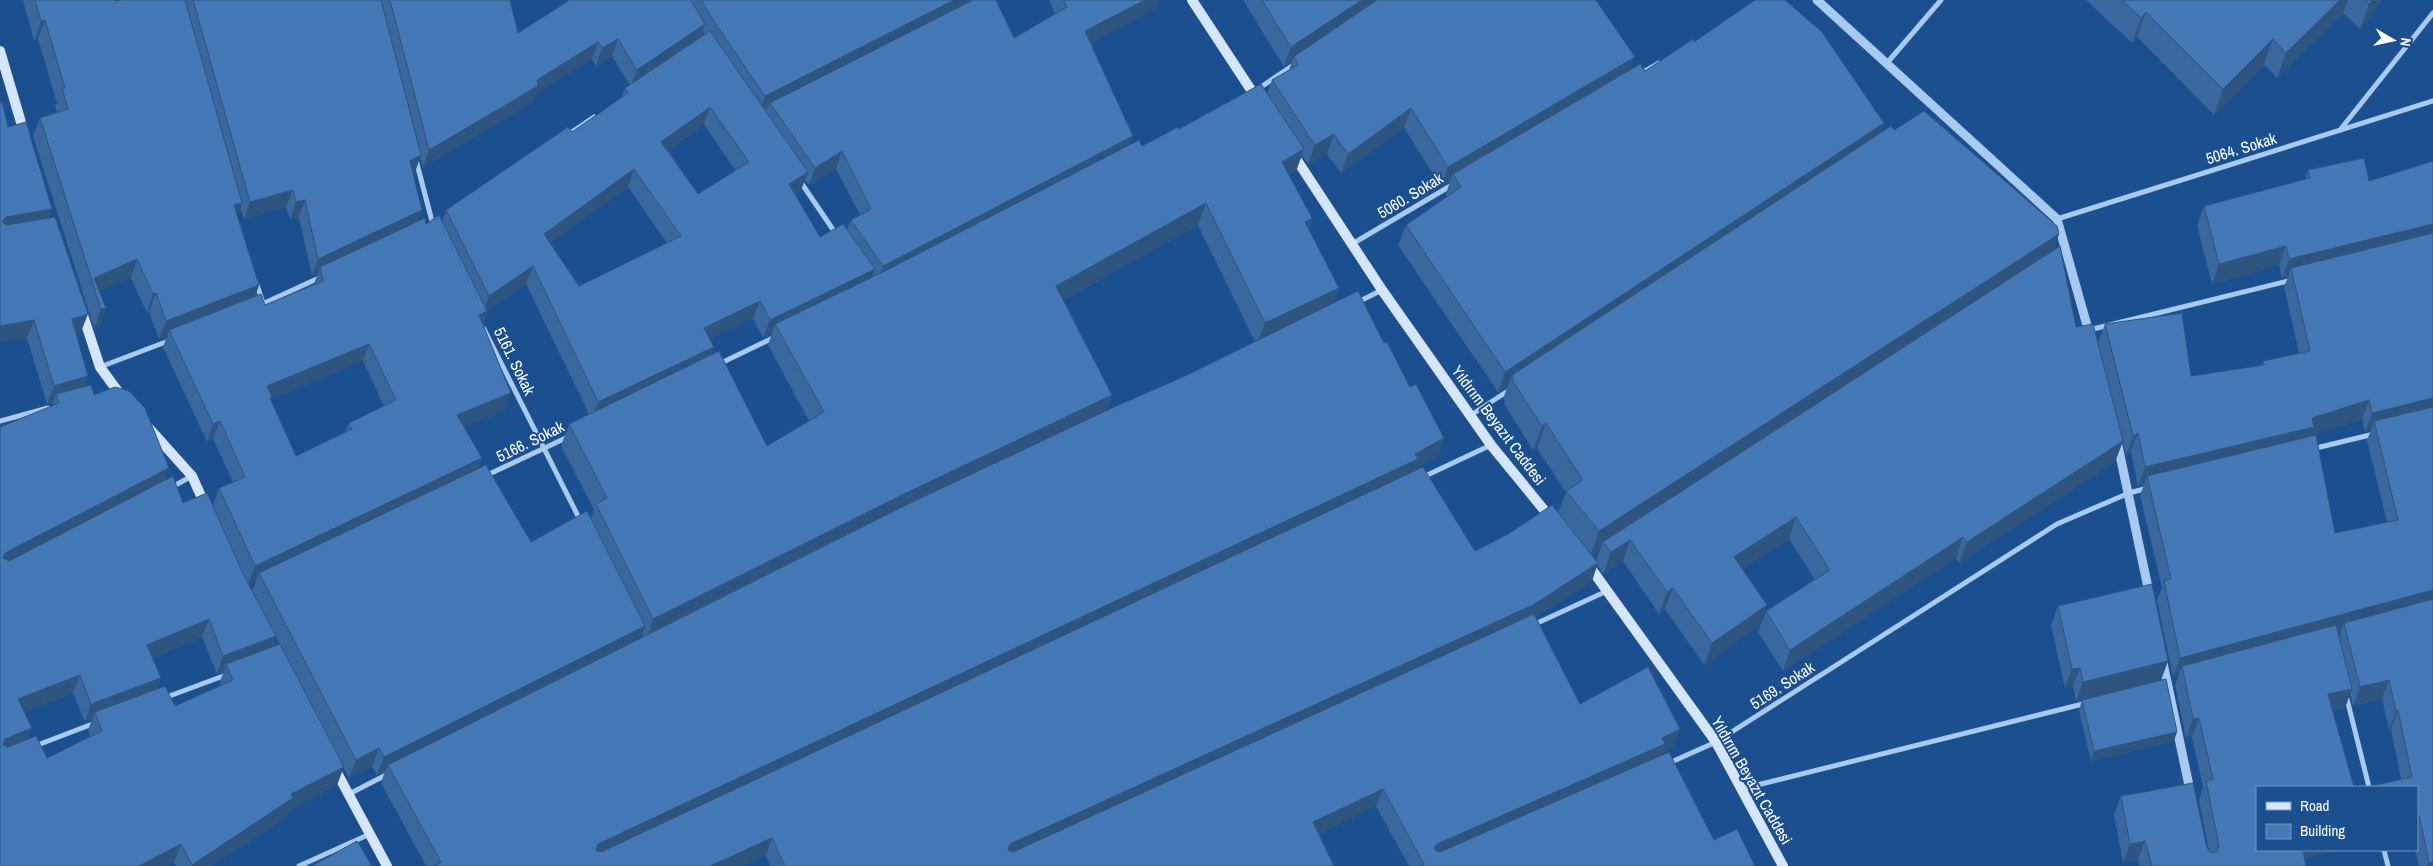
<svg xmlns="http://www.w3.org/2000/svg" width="2433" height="866" font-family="'Archivo Narrow',sans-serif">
	<rect width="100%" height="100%" fill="#1b4f8f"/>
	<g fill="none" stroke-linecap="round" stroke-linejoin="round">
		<g stroke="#a9c9ee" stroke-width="5">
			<path d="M1887,63L1941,0"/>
			<path d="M1640,74L1659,63"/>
			<path d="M1258,89L1295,64"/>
			<path d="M2340,130L2433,13"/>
			<path d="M566,136L594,117"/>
			<path d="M416,160L433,225"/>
			<path d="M800,181L836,234"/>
			<path d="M2057,219L2433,101"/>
			<path d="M1352,244L1452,185"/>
			<path d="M256,282L262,300"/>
			<path d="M1358,302L1382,290"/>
			<path d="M258,306L321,277"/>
			<path d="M484,329L580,520"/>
			<path d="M2089,330L2292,280"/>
			<path d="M719,364L775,337"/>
			<path d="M100,367L171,340"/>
			<path d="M1471,415L1511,389"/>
			<path d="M0,421L48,408"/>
			<path d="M2312,449L2374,434"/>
			<path d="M485,476L570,436"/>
			<path d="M1421,478L1491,445"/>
			<path d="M172,487L192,476"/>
			<path d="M1533,625L1607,591"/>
			<path d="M2346,695L2369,787"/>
			<path d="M164,698L226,675"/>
			<path d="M35,746L95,723"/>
			<path d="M1669,763L1716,742L2057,524L2129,493L2148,488"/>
			<path d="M1741,789L2087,703"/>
			<path d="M349,794L388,774"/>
			<path d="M2384,850L2388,866"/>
			<path d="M299,866L370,834"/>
		</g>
		<g stroke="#a9c9ee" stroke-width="9">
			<path d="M1817,0L2057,219L2090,336"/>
			<path d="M2117,441L2150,597"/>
			<path d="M2162,658L2191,795"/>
		</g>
		<g stroke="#d6e6fa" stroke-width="10">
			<path d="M1192,0L1257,99"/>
			<path d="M0,51L25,136"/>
			<path d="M1291,151L1382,290L1491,445L1553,521"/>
			<path d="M81,309L100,367L122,397"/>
			<path d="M148,427L192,476L206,507"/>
			<path d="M1587,563L1716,742L1783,866"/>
			<path d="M334,767L387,866"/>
		</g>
	</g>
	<g fill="#3a679d" fill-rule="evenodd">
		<path d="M24,0H115L116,1L121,0H510L518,33L569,0H996L1014,38L1055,14L1049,0H1159L1156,8L1090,43L1133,136L1130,144L1142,146L1179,129L1267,94L1272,80L1289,70L1292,61L1284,67L1243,0H1596L1630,69L1645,71L1694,42L1881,132L1894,130L2059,234L2053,251L2076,327L2098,343L2105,324L2191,376L2261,366L2263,361L2299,353L2284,287L2288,277L2282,278L2279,265L2212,284L2197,225L2204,206L2305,180L2308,170L2364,158L2433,866H2419L2415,850H2417V787L2401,779L2391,729L2389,730L2382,699L2353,706L2350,693L2345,708L2333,711L2257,850H2342L2304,858L2306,866H2139L2138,860L2123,863L2114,815L2121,796L2207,848L2209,851L2199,800L2203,787L2192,737L2186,738L2175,685L2179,675L2173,677L2157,600L2162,588L2140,495L2144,485L2138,486L2131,452L2126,455L2123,441L2115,462L1959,563L1956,558L1783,671L1758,632L1766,611L1815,580L1789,539L1742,569L1759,626L1704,665L1665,609L1659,614L1623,561L1603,574L1597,565L1592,581L1536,617L1580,704L1674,747L1662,753L1661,756L1714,840L1755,866H1409L1376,806L1319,834L1334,866H770L766,856L743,866H426L381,783L385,771L377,775L372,767L349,778L343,767L337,785L289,810L287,817L211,866H176L174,862L0,866L52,406L53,402L47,404L27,338L8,127L52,209L49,218L81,332L76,334L85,386L94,395L183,503L213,506L219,488L233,482L213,439L207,442L163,347L167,336L159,339L149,312L147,313L131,278L99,291L106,308L99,327L94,328L33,136L40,118L57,112L55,107L57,103L38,39L34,40L23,1ZM703,31L705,35L701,38ZM612,56L630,85L625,88L621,98L572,132L446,210L442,222L426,224L418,221L422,210L413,173L415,172L420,157L423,167L532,103L535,94L592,59L596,66ZM704,125L736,171L698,194L668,150ZM1404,128L1441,186L1450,181L1446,194L1447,197L1406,225L1398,245L1498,392L1508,385L1503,399L1505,401L1504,404L1533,450L1537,448L1566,492L1558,513L1508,534L1475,551L1414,471L1415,468L1438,456L1444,438L1410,387L1384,343L1334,303L1309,228L1312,218L1289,175L1296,171L1302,155L1308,164L1327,154L1341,173ZM836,169L860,215L851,220L847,229L820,237L795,194L801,190L805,180L809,185ZM628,187L667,243L579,286L550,243ZM240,207L244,219L286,207L290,220L299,217L312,276L318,273L314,284L265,305L255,297L259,285L237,215ZM1198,225L1255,342L1185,376L1106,411L1112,395L1063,300ZM526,284L589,414L569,424L561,446L594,510L591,518L531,542L478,469L482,458L464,427L505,410L483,323L487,311ZM753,318L763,338L772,333L768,345L809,421L767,446L711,355L714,347L710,339ZM363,361L384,406L349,423L345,432L296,456L271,400V399ZM2362,419L2365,432L2371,430L2367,440L2387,522L2335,533L2310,437L2311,435ZM1600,549L1596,561L1592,555ZM256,580L252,591L249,584ZM2341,632L2339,638L2338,633ZM642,633L644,637L640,638ZM202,637L217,674L224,671L220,682L221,685L175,706L157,689L153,658ZM276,637L280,644L272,647ZM73,693L85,722L92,719L88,730L90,736L47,758L28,739L32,728L24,712Z"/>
		<path d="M2086,0H2382L2360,29L2343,13L2277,78L2264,64L2214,115L2137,37L2132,43Z"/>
		<path d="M2058,606L2168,661L2161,680L2076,701L2073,686L2065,688L2051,625Z"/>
		<path d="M2082,700L2174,741L2091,761L2079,710Z"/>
	</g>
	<g fill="#305480">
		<path d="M954,0H981L770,103L768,108L759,113L765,96Z"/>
		<path d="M1145,0H1159L1156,8L1079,49L1085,31Z"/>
		<path d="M1362,0H1383L1294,57L1292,61L1284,67L1291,47Z"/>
		<path d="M2340,0H2348L2343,13L2277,78L2286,53Z"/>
		<path d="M2373,0H2382L2360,29L2369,4Z"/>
		<path d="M2146,12L2137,37L2132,43L2141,18Z"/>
		<path d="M45,20L38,39L34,40L41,21Z"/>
		<path d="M705,24L699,42L631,87L637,70Z"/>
		<path d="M618,39L612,56L596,66L602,48Z"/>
		<path d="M2273,39L2264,64L2214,115L2223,89Z"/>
		<path d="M598,42L592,59L535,94L532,103L423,167L429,150L537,80Z"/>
		<path d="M1635,57L1628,76L1453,174L1450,181L1441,186L1448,167Z"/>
		<path d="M710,107L704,125L655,159L661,142Z"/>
		<path d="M1411,108L1404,128L1341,173L1348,154Z"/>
		<path d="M1884,123L1877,143L1514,378L1512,375L1508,385L1498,392L1505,372Z"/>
		<path d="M1334,134L1327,154L1308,164L1315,145Z"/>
		<path d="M1133,136L1127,153L876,283L883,266Z"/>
		<path d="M1304,149L1296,171L1274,183L1282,162Z"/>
		<path d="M842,151L836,169L809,185L815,168Z"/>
		<path d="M421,155L415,172L403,179L410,161Z"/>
		<path d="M634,169L628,187L538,252L544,234Z"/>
		<path d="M808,172L801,190L782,201L789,184Z"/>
		<path d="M293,190L286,207L244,219L250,202Z"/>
		<path d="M305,200L299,217L290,220L296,202Z"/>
		<path d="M242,203L235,221L234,205Z"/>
		<path d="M1206,203L1198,225L1048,308L1056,286Z"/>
		<path d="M52,209L46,227L0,235L2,222L6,217Z"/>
		<path d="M422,210L416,227L320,267L318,273L312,276L318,259Z"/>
		<path d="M1312,218L1304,240L1305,222Z"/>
		<path d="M2433,224V239L2291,268L2288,277L2282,278L2289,259Z"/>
		<path d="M2059,234L2050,258L1603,542L1600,549L1590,556L1599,531Z"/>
		<path d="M2286,246L2279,265L2212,284L2219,264Z"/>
		<path d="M137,259L131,278L96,293L94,278Z"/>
		<path d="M533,266L526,284L485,312L487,311L480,329L479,315L483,313L489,296Z"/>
		<path d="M875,269L868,287L775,324L772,333L763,338L770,320Z"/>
		<path d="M259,285L252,303L169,330L167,336L159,339L166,321Z"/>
		<path d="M1339,288L1332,309L1257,344L1265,323Z"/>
		<path d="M156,293L149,312L147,313L153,294Z"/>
		<path d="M760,301L753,318L698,345L704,328Z"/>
		<path d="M106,308L99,327L94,328L101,309Z"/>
		<path d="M88,314L81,332L65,337L72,319Z"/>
		<path d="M34,320L27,338L0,343V326Z"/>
		<path d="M369,344L363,361L271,399L266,414L267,386Z"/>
		<path d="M714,347L707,364L592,420L598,402Z"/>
		<path d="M88,376L82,394H56L53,402L47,404L54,386Z"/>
		<path d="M511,393L505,410L450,433L457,415Z"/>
		<path d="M1112,395L1104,417L646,641L653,619L902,495Z"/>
		<path d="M2433,398V413L2374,421L2371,430L2365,432L2372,413Z"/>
		<path d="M2369,400L2362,419L2311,435L2307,446L2147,476L2144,485L2138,486L2145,467Z"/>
		<path d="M220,421L213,439L207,442L213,424Z"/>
		<path d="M1546,423L1537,448L1533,450L1542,426Z"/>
		<path d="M2138,433L2131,452L2126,455L2133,436Z"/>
		<path d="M1444,438L1438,456L1415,468L1412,477L591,862L598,844L1415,454Z"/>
		<path d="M2123,441L2115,462L1959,563L1967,542Z"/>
		<path d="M482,458L475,476L259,573L256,580L248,584L255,566Z"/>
		<path d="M169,468L163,486L0,566L5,553Z"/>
		<path d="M1796,517L1789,539L1727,579L1734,557Z"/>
		<path d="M1963,537L1956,558L1783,671L1790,650Z"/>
		<path d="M1630,540L1623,561L1603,574L1611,552Z"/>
		<path d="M1598,563L1592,581L1527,623L1003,862L1010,844Z"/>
		<path d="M1673,588L1665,609L1659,614L1667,592Z"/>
		<path d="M2433,590V605L2344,623L2341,632L2184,674L2182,666L2179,675L2173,677L2180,658Z"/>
		<path d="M1767,605L1759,626L1704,665L1712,643Z"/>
		<path d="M209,619L202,637L141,663L147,645Z"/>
		<path d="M645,626L638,644L388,765L385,771L377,775L384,757Z"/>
		<path d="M276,636L269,655L226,664L224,671L217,674L223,656Z"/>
		<path d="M2168,661L2161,680L2076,701L2083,682Z"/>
		<path d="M2080,668L2073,686L2065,688L2072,669Z"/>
		<path d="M80,675L73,693L11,717L18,699Z"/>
		<path d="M161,678L155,696L95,712L92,719L85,722L91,704Z"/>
		<path d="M2389,680L2382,699L2353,706L2360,687Z"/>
		<path d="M2352,689L2345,708L2321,713L2328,694Z"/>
		<path d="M2398,710L2391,729L2389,730L2396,711Z"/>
		<path d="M2199,718L2192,737L2186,738L2193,719Z"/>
		<path d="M32,728L25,746L0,756L5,739Z"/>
		<path d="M1680,729L1674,747L1662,753L1658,762L1430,862L1434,847L1437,844L1662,738Z"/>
		<path d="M2177,732L2174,741L2091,761L2094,751Z"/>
		<path d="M379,748L372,767L349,778L356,760Z"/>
		<path d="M344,767L337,785L289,810L287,817L211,866H192V865L291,794Z"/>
		<path d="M1383,789L1376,806L1306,840L1313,822Z"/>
		<path d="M772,838L766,856L743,866H710Z"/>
		<path d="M2145,841L2138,860L2123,863L2130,844Z"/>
		<path d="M181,844L174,862L167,866H139Z"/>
		<path d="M2298,850H2342L2294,860Z"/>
		<path d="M2433,862V866H2427L2429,863Z"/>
	</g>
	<g fill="#4478b7" stroke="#305480" fill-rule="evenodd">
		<path d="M35,0H115L116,1L121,0H185L242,203L234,205L259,285L166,321L156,293L153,294L137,259L94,278L106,308L101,309L40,118L68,109L62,88H65L45,20L41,21Z"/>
		<path d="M193,0H381L421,155L410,161L422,210L318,259L305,200L296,202L293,190L250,202Z"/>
		<path d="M390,0H510L518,33L570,0H691L705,24L637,70L618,39L602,48L598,42L537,80L538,86L429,150Z"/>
		<path d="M701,0H954L765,96L715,23Z"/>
		<path d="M973,0H996L1014,38L1067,7L1063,0H1145L1085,31L1133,136L883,266L851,220L871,209L842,151L815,168L770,103Z"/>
		<path d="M1262,0H1362L1291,47Z"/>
		<path d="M1377,0H1596L1635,57L1448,167L1411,108L1348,154L1334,134L1315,145L1272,80L1298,65L1294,57L1296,55Z"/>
		<path d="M1755,0H1785L1822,32L1884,123L1505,372L1406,225L1461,187L1453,174L1640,64L1645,71L1693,39L1694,42Z"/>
		<path d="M2122,0H2340L2286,53L2273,39L2223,89L2146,12L2141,18Z"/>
		<path d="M2365,0H2373L2369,4Z"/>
		<path d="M710,31L808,172L789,184L820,237L843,224L875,269L770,320L760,301L704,328L714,347L598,402L533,266L489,296L446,210L568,127L572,132L628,93L625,88ZM710,107L749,162L698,194L661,142ZM634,169L681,236L579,286L544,234Z"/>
		<path d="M1261,84L1304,149L1282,162L1312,218L1305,222L1339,288L1265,323L1206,203L1056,286L1112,395L902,495L653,619L596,504L607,498L569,424L719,351L767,446L824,412L775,324L885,271L1139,140L1142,146L1178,127L1179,129Z"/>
		<path d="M2,102L8,127L26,122L52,209L6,217L2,222L7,225L55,217L88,314L72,319L88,376L54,386L34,320L0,326V103Z"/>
		<path d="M1924,111L2057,226L2059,234L1599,531L1566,491L1583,480L1546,423L1542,426L1512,380L1514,378L1512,375L1891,126L1894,130Z"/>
		<path d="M2364,158L2369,181L2433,161V224L2289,259L2286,246L2219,264L2204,206L2310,178L2308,170Z"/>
		<path d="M439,215L487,311L479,315L511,393L457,415L482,458L255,566L219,488L245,477L220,421L213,424L169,330L261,294L265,305L323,281L320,267L425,218L426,224ZM369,344L396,400L349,423L352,429L296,456L270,398L272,397L267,386Z"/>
		<path d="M2433,233V398L2372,413L2369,400L2312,418L2314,427L2145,467L2138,433L2133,436L2105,324L2182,313L2191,376L2264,365L2263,361L2310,351L2291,268Z"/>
		<path d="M2060,246L2076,327L2093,324L2123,441L1967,542L1963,537L1790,650L1766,611L1830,570L1796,517L1734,557L1767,605L1712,643L1673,588L1667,592L1630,540L1611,552L1603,542Z"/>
		<path d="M1358,291L1384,343L1387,342L1410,387L1416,384L1444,438L1415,454L1418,459L598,844L596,850L601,852L1423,467L1475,551L1508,534L1552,505L1598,563L1533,605L1010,844L1008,850L1013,852L1534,614L1580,704L1648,667L1680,729L1662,738L1665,744L1437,844L1434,847L1436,851L1440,852L1669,752L1714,840L1737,829L1755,866H1421L1424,864L1383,789L1313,822L1334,866H785L772,838L710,866H434L441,862L388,765L904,506L1114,407L1185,376Z"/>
		<path d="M91,385L94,395L115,387L129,391L145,408L169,468L5,553L3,558L9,561L173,476L183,503L207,493L244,576L276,636L223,656L209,619L147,645L161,678L91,704L80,675L18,699L32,728L5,739L3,745L8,747L36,736L47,758L102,731L95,712L165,686L175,706L233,680L226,664L280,644L344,767L291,794L293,798L192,865L181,844L139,866H0V427L59,403L56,394Z"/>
		<path d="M2433,407V590L2180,658L2164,581L2171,579L2147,476L2316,435L2335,533L2398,520L2374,421Z"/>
		<path d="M486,465L531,542L587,511L645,626L384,757L379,748L356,760L259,573Z"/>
		<path d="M2152,584L2168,661L2083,682L2080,668L2072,669L2058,606Z"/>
		<path d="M2433,599V862L2429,863L2419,815L2417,816V787H2366L2412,777L2398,710L2396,711L2389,680L2360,687L2344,623Z"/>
		<path d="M2336,625L2352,689L2328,694L2354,787H2257V850H2303L2306,866H2152L2145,841L2130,844L2121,796L2193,783L2207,848L2211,853L2217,852L2219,846L2206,781L2213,779L2199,718L2193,719L2182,666Z"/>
		<path d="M2166,679L2177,732L2094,751L2082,700Z"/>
		<path d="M357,841L372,866H312Z"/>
	</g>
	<g text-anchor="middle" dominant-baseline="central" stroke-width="4" stroke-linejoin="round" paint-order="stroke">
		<g font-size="16" fill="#fff" stroke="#1b4f8f">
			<text transform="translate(2241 148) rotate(-17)">5064. Sokak</text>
			<text transform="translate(1410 195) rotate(-31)">5060. Sokak</text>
			<text transform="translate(515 361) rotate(64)">5161. Sokak</text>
			<text transform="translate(1499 425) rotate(53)">Yıldırım Beyazıt Caddesi</text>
			<text transform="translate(530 441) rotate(-26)">5166. Sokak</text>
			<text transform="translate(1782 685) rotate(-33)">5169. Sokak</text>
			<text transform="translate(1752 780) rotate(60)">Yıldırım Beyazıt Caddesi</text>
		</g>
	</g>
	<rect x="2256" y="786" width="162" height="65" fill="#1b4f8f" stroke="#7695bc"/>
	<rect x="2266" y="802" width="25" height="8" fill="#d6e6fa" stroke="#7695bc"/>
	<text x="2300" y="811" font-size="15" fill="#ffffff">Road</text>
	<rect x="2266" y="824" width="25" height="15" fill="#4478b7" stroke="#7695bc"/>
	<text x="2300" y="836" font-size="15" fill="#ffffff">Building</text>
	<g transform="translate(2393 40) rotate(99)" stroke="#1b4f8f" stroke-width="4" paint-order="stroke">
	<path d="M0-4L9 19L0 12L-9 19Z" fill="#ffffff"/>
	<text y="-8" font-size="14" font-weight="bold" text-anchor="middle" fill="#ffffff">N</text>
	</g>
</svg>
